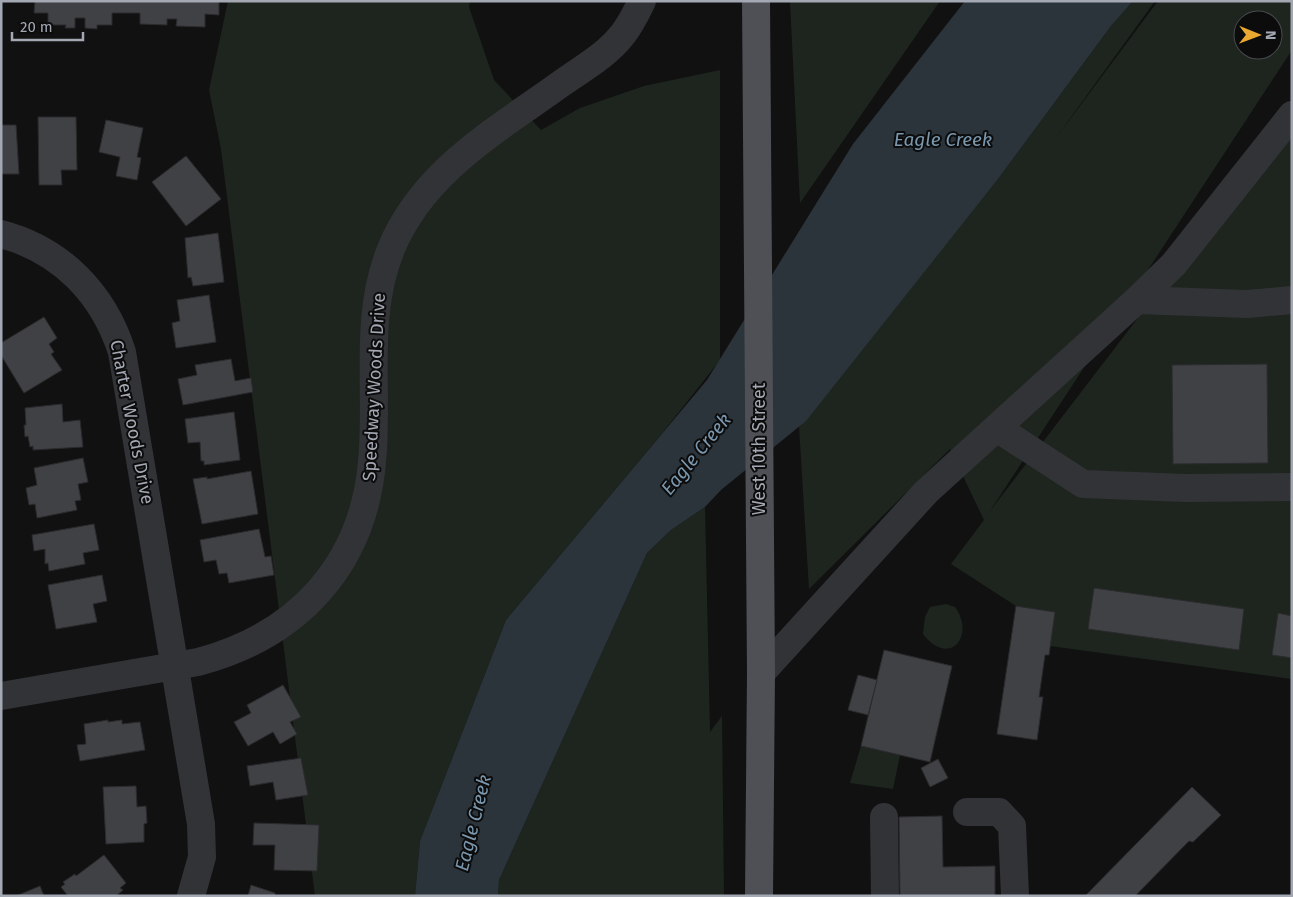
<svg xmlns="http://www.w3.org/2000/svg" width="1293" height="897" font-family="'Fira Sans',sans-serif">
	<rect width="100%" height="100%" fill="#111112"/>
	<g fill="#1e251e" fill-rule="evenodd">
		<path d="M228,1H470L469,7L494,80L541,130L580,108L644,86L720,70V360L660,436L506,620L420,841L415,896H315L221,149L209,90Z"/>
		<path d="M790,1H940L800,203L790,2Z"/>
		<path d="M1133,1H1155L1053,142L1158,1H1292V50L990,511L1292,117V679L1050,646L1055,612L1016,606L951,564L984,520L950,449L809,589L799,426L998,179L1111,26ZM1243,20H1273V50H1243Z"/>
		<path d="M705,507L710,732L722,716L724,896H498L499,880L647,553L671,530Z"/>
		<path d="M946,604L955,607C976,636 949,668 923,634L925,617L930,607Z"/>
		<path d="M861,746L900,755L893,789L850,783Z"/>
	</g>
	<path fill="#2b343a" d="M965,1H1133L1111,26L998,179L806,421L721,490L705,507L671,530L647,553L499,880L498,896H415L420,841L506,620L707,380L853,144Z"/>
	<g fill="#404145" stroke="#2b2b2e">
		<path d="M35,1H219V15L205,14V27L176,26L177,19H167V25L140,24V13H112V25H97V29L85,28V18H75V28H65L66,25H48V13H34Z"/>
		<path d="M38,117H76L77,170H61L62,185H39Z"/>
		<path d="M106,120L143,128L137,157L141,158L137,180L116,176L120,157L99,152Z"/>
		<path d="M1,125H16L19,174H1Z"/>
		<path d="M186,156L221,199L186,226L152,182Z"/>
		<path d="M218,233L224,282L193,286L191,277L188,278L185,238Z"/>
		<path d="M209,295L216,342L176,348L172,323L180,321L177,300Z"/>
		<path d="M44,317L57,338L49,344L54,352L51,354L62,370L24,393L1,355V343Z"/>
		<path d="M231,359L235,381L251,378L253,392L183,405L178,379L197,375L195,365Z"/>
		<path d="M1267,364L1268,463L1173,464L1172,365Z"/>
		<path d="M62,404L63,422L80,420L83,447L33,450V446L30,447L28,436L25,437L24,425H26L25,408Z"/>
		<path d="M234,412L240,460L204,465V461H201L200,442L188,443L185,419Z"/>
		<path d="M83,458L88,482L78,484L81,500L75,501L77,510L37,518L35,504L29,505L26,488L37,485L34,468Z"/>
		<path d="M251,471L258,514L202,524L193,479L207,477V479Z"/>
		<path d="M94,524L99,550L83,553L85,564L49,571L48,563L45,564V549L34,551L32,535Z"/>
		<path d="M259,529L265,557L271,556L274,575L229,583L227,573L219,574L216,560L204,562L200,540Z"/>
		<path d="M102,575L107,601L93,604L97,622L56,629L48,585Z"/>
		<path d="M1094,588L1244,609L1239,650L1088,629Z"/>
		<path d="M1016,606L1055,612L1049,655H1045L1039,697H1043L1037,740L997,734Z"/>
		<path d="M1278,613L1292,616V658L1272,655Z"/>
		<path d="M884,650L952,666L930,762L861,746Z"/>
		<path d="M858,675L877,680L868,715L848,710Z"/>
		<path d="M283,685L301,717L290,722L297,734L280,744L273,732L248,746L234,722L251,713L247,705Z"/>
		<path d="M108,720V722L122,720V724L140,722L145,750L80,761L77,745L86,744L84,724Z"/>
		<path d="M301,758L308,795L276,800L273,782L250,786L247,766Z"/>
		<path d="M938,759L948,778L930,787L921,768Z"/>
		<path d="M136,786L137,807L146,806L147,823L144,824V842L106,844L103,787Z"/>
		<path d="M1192,787L1221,815L1193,842L1189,841L1135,896H1085Z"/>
		<path d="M942,816L943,867L995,866V896H900L899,817Z"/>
		<path d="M254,823L319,825L317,871L274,870L275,845H253Z"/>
		<path d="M104,855L126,883L120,888L123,890L116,896H68L61,887L65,884L63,882L75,874L76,876Z"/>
		<path d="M251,885L275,893V896H248Z"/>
		<path d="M40,886L44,896H16Z"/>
	</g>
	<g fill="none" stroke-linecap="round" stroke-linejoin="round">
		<g stroke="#323337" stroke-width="28">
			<path d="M1292,115L1174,264L1137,300L1247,304L1292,300"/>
			<path d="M1,234C61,250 103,293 122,352L201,824L202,857L191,896"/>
			<path d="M997,428L1083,484L1186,488L1292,487"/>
			<path d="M761,673L926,492L1137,300"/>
			<path d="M1,696L198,662C297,636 363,566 372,462C379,390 363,318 391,249C423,171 497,130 562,83C583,68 607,55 623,34C631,24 636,13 642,1"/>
			<path d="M967,812H999L1012,826L1015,896"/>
			<path d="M884,817L885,896"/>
		</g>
		<path stroke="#4e5056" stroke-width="28" d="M756,1L761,673L759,896"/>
	</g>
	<g text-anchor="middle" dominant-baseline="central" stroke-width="4" stroke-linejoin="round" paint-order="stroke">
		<g font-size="18" fill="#a3a8b3" stroke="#0c0c0d">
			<text transform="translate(374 387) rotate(-87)">Speedway Woods Drive</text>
			<text transform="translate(132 422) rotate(79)">Charter Woods Drive</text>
			<text transform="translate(759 449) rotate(-90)">West 10th Street</text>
		</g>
		<g font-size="19" font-style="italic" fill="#7a97ad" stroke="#0c0c0d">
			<text x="943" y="139">Eagle Creek</text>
			<text transform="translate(696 454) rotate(-51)">Eagle Creek</text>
			<text transform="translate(473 823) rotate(-76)">Eagle Creek</text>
		</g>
	</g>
	<rect width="1293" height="897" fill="none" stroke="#a3a8b3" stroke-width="5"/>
	<g transform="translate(1258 35) rotate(91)"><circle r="24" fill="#0c0c0d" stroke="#484a4f"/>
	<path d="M0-4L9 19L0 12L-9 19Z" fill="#eaa831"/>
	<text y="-8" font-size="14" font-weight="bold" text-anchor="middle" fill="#a3a8b3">N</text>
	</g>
	<path d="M12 32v8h71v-8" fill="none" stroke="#a3a8b3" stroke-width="2.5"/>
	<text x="20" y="32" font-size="15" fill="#a3a8b3" stroke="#0c0c0d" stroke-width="4" paint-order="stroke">20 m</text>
</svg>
